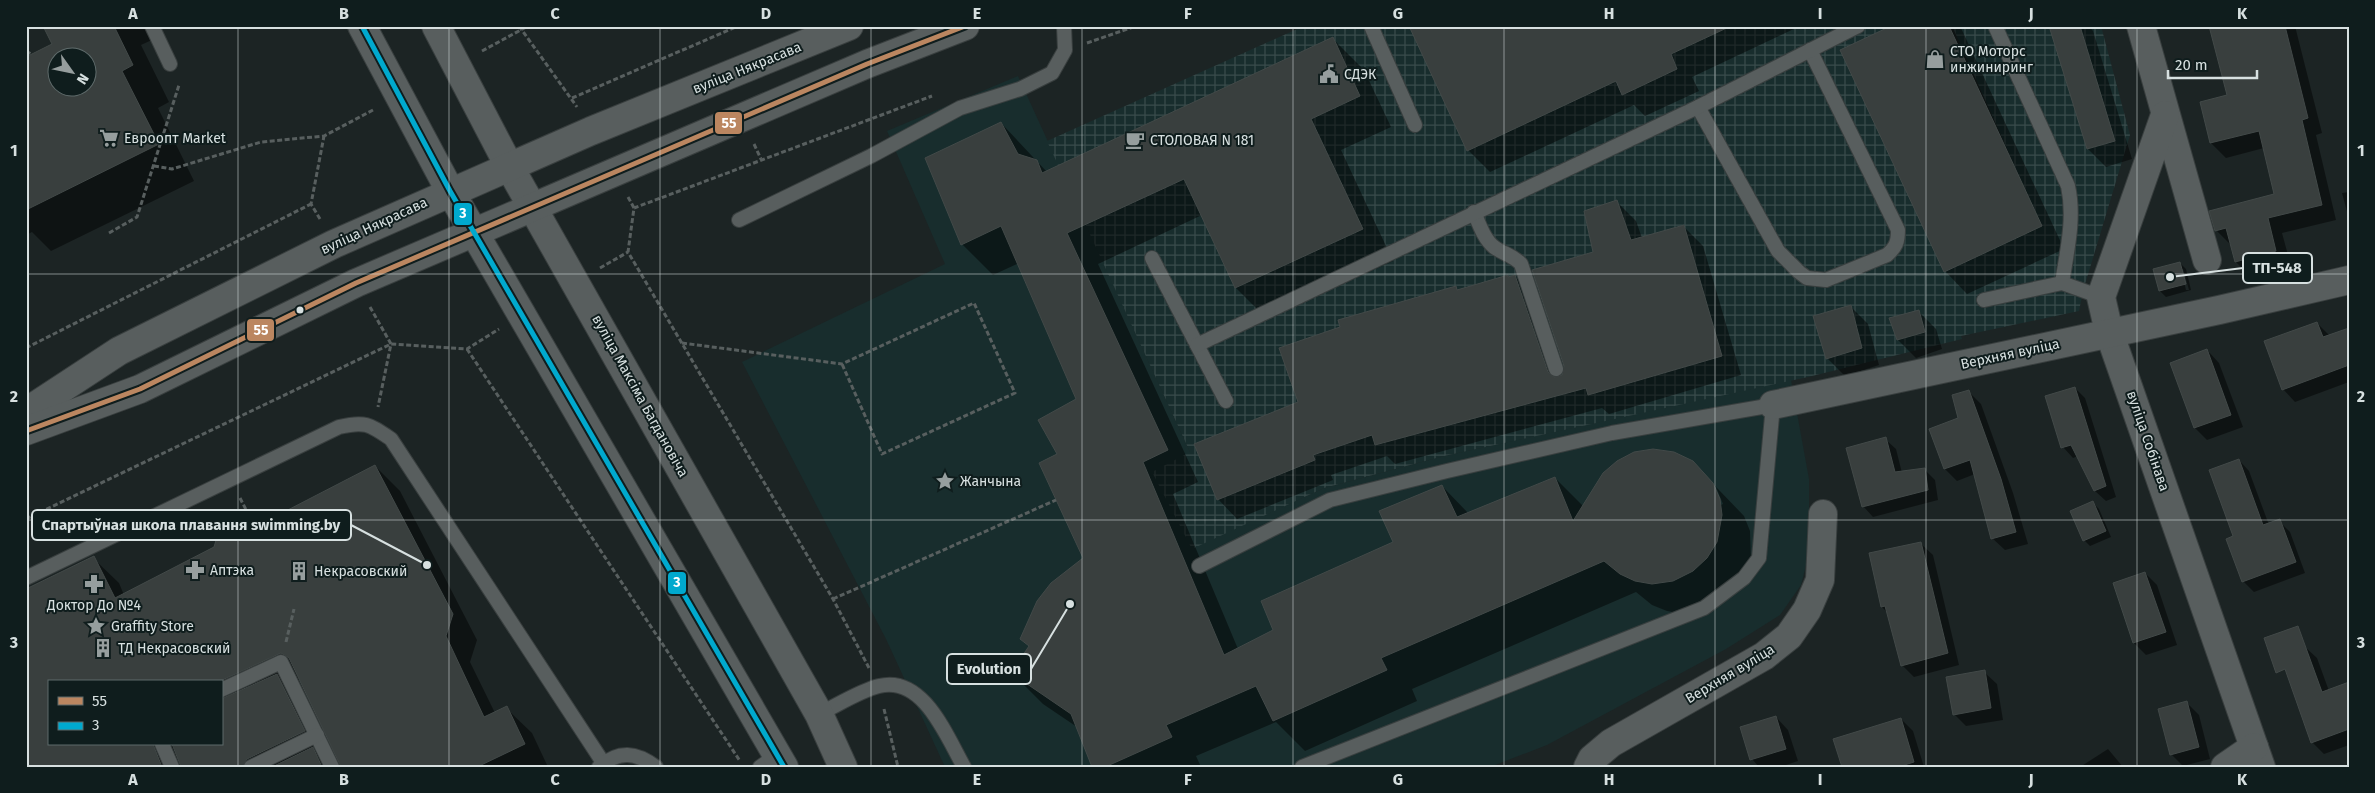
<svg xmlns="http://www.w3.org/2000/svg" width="2375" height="793" font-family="'Fira Sans',sans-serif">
	<defs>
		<pattern id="industrial-grid" width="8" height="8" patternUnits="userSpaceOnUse" patternTransform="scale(1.25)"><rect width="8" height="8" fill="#182d2d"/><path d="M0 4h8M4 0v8" fill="none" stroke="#394b4b"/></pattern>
	</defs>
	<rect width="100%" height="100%" fill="#1c2424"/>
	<path fill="#182d2d" d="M1018,76L1190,452L1192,548L1324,488L1444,456L1791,380L1809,479V554L1801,585L1780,615L1726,649L1547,745L1490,767H945L886,639L742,362L945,264L887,131Z"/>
	<path fill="url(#industrial-grid)" d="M1304,26H1949L2017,171L1952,26H2101L2130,135L2083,291L2079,311L1961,336L1962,339L1808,377L1444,456L1324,488L1192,549L1152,472L1190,452L1047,141Z"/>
	<g fill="#0007" fill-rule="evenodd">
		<path d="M44,26H150L156,38L141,45L169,102L158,108L194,181L51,251L32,232L26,235V58L53,45ZM58,58H88V88H58Z"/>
		<path d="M1410,26H1800L1692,77L1699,91L1645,116L1634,105L1490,172L1468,150Z"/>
		<path d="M1894,26L1961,28L2064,249L1967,294L1945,271Z"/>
		<path d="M2051,26H2089L2093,31L2132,159L2106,167L2088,149Z"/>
		<path d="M2210,26H2295L2322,133L2316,135L2336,220L2282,233L2291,266L2251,277L2236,262L2231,245L2216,230L2275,194L2264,148L2226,158L2211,143L2228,96Z"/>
		<path d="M1333,39L1364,70L1391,127L1341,150L1393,261L1267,319L1236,288L1202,215L1098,264L1198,482L1173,494L1238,649L1274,630L1394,542L1442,486L1469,514L1555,478L1584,507L1692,462L1744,516L1750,531L1751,561L1738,589L1724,602L1705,612L1684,614L1667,611L1652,605L1636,592L1412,689L1417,701L1305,751L1276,722L1196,756L1201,767H1094L1077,727L1043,704L1012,673L1084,559L1059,455L1077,400L1019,263L993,275L962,244L1001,123L1047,172ZM1714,487H1716L1723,504L1721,505Z"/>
		<path d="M2349,192V219L2342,193Z"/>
		<path d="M1617,202L1636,221L1642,238L1683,226L1703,246L1741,375L1609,414L1602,408L1395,464L1387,456L1331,475L1333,480L1237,519L1218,499L1299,403L1455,288L1458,291L1507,276H1515L1534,295L1561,376L1566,372L1594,252Z"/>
		<path d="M2180,263L2186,269L2191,290L2166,297L2160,291ZM2181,269H2183L2189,290H2186Z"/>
		<path d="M1850,306L1868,324L1879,365L1845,376L1827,358Z"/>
		<path d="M1918,311L1936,329L1942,349L1916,358L1898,340Z"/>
		<path d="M2317,323L2330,336L2349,329V382L2295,402L2283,389Z"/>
		<path d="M2207,350L2219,363L2243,427L2207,440L2195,428Z"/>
		<path d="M2075,388L2085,398L2116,497L2106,501L2095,491L2078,456L2073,458L2063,447Z"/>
		<path d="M1968,391L1981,404L2013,493L2028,544L2005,550L1992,538L1975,474L1957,481L1945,469L1931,429L1960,419Z"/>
		<path d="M1885,439L1896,449L1902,473L1925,470L1935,480L1938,500L1873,517L1863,506Z"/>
		<path d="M2239,460L2249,471L2269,525L2279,521L2290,532L2305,573L2254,592L2243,581L2235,537Z"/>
		<path d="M375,466L400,491L477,640L470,662L495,713L506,708L532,733L548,767H341V763L300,680L288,686L331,767H182L183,762L180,767H26V635L93,558L119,583L124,595ZM49,682H221V744H49Z"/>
		<path d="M2093,503L2099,509L2111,537L2090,546L2084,540Z"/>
		<path d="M1920,543L1933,555L1959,665L1914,677L1902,665L1888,613L1882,607L1870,554Z"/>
		<path d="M2145,573L2157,585L2177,645L2146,655L2134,643Z"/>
		<path d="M2304,646L2317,658L2329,691L2349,687V745L2324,754L2312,742Z"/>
		<path d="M1984,672L1997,684L2003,720L1966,726L1954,714Z"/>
		<path d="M2187,703L2199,715L2210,759L2183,766L2171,754Z"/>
		<path d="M1776,717L1788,730L1798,761L1780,767H1759L1752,759Z"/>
		<path d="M1901,719L1913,731L1924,767H1843Z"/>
		<path d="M2108,749L2123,767H2080Z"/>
	</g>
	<g fill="#393f3e" stroke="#424948" fill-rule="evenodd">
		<path d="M43,26H114L133,65L122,71L159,144L26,210V57L52,44ZM58,58H88V88H58Z"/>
		<path d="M1409,26H1731L1671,54L1677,69L1622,95L1616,81L1467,151Z"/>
		<path d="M1891,26H1949L2042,226L1944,272L1840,50Z"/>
		<path d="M2049,26H2080L2115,141L2087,149Z"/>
		<path d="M2209,26H2285L2308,118L2302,120L2322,205L2268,218L2276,251L2235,262L2226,228L2215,231L2209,211L2274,194L2259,131L2210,143L2200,102L2227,95Z"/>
		<path d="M1333,37L1360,96L1311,119L1363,229L1235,288L1184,179L1067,233L1168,450L1143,462L1224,655L1273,630L1261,601L1393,542L1379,511L1442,485L1457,517L1555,477L1573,521L1603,473L1617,461L1634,452L1653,449L1674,452L1693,461L1713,483L1720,499L1722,515L1717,542L1707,558L1693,571L1673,581L1652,584L1635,581L1620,574L1604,561L1381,658L1387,670L1273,721L1256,686L1166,725L1172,737L1105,767H1092L1071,714L1011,673L1029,646L1020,639L1037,601L1051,583L1083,558L1039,463L1057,454L1038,420L1076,399L1001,226L961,245L925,158L1001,122L1018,154L1037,160L1042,173Z"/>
		<path d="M1617,200L1631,240L1684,225L1722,356L1588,395L1586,388L1375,445L1372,435L1313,455L1315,460L1217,500L1194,444L1298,402L1279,348L1340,327L1338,320L1456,286L1457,290L1508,275V277L1515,275L1548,372L1554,377L1562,375L1564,366L1532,270L1593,252L1584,211Z"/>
		<path d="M2180,262L2186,284L2159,291L2153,269Z"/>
		<path d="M1851,305L1862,348L1826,359L1813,316Z"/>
		<path d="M1919,310L1925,332L1897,340L1889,318Z"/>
		<path d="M2317,322L2323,337L2349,328V365L2282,390L2264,341Z"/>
		<path d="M2207,349L2231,415L2194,428L2170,363Z"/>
		<path d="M2075,387L2106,486L2094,491L2071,445L2061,448L2045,396Z"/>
		<path d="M1969,390L2001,479L2016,532L1991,539L1970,460L1944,469L1929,429L1958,418L1952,395Z"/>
		<path d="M1886,437L1895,472L1925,468L1928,490L1862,507L1846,448Z"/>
		<path d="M2239,459L2263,525L2280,519L2296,562L2242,582L2226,539L2233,536L2209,470Z"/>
		<path d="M375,465L453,614L446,636L484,717L507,706L525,744L477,767H341L289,658L281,653L218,682H49V744H153L162,767H26V589L94,556L115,598L214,547L222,520L251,529Z"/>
		<path d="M2093,501L2106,531L2083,541L2070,511Z"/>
		<path d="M1921,542L1948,653L1901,666L1885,606L1881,607L1869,553Z"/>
		<path d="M2145,572L2166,632L2133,643L2113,583Z"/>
		<path d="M2298,626L2322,692L2349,682V729L2311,743L2285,669L2276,673L2264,638Z"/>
		<path d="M1985,670L1991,708L1953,715L1946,677Z"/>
		<path d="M277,674L305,731L247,759L242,767H181L172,744H221V699Z"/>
		<path d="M2187,701L2199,747L2170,755L2158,709Z"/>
		<path d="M1776,716L1786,749L1750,760L1740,727Z"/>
		<path d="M1901,718L1914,762L1898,767H1842L1833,739Z"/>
		<path d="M313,747L322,767H272Z"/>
	</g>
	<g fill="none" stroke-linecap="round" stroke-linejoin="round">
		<g stroke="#393f3f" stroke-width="16">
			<g id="service">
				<path d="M152,26L170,64"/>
				<path d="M1371,26L1415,125"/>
				<path d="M1996,28L2068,186C2075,218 2067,251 2062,283"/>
				<path d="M1698,107L1778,251L1799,272L1807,278L1826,280L1887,255C1896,247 1898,242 1898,230L1810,50"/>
				<path d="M1474,212C1479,224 1484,239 1494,247C1503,254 1513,255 1521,264L1556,369"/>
				<path d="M739,220L871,156L960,108L1020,89L1052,73L1065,50L1064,26"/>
				<path d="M1152,258L1226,401"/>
				<path d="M1984,300L2062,283L2101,297"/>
				<path d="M1197,345L1698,107L1858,26"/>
				<path d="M1199,566L1330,500L1447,471L1612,433L1773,405L1759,558L1744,578L1704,608L1302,767"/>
				<path d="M26,578L339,427C365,421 369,424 391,439L606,767"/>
				<path d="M221,690L281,662L332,767"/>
				<path d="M819,714C838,705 859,691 879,686C923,675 946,735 964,767"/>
				<path d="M162,744L172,767"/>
				<path d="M251,767L317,735"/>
				<path d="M599,767C619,750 636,752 656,767"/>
				<path d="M760,767L777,755"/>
			</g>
		</g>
		<g stroke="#393f3f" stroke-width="30">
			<g id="minor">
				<path d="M2141,26L2207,260"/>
				<path d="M2165,115L2101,297L2109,332L2261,767"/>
				<path d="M1773,405L2219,310L2349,280"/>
				<path d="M1588,767L1592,759L1611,743L1764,656L1789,636L1807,610L1820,580L1823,514"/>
				<path d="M2225,767L2254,747"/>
			</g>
		</g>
		<g stroke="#393f3f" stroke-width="30">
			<g id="secondary">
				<path d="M362,26L450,191L784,767"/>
				<path d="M436,26L509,166L819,714L843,767"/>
				<path d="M26,412L119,351L334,244L591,131L849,26"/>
				<path d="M26,431L140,389L356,283L867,64L965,26"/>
			</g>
		</g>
		<g stroke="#585f5f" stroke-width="3" stroke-dasharray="5 2.5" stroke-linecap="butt">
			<path d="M519,26L577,107"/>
			<path d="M1087,43L1136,26"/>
			<path d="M26,51L31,54"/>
			<path d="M482,51L528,26"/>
			<path d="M572,98L738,26"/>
			<path d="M754,144L761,159"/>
			<path d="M154,166L172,169L261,142L324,136L373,110"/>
			<path d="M628,197L634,208"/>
			<path d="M320,219L311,204L324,136"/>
			<path d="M109,233L137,217L179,85"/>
			<path d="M600,268L628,252"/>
			<path d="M370,307L391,344L378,407"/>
			<path d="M682,343L842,364L974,303L1015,393L882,454L842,364"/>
			<path d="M26,348L311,204"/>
			<path d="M467,349L740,761"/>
			<path d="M240,498L255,527"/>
			<path d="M26,519L391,344L467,349L499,329"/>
			<path d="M833,599L1056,500"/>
			<path d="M286,642L294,609"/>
			<path d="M869,668L833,599L628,252L634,208L932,96"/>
			<path d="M884,709L898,767"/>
		</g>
		<use href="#service" stroke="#585e5e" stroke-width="14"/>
		<use href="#minor" stroke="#585e5e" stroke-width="28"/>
		<use href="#secondary" stroke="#585e5e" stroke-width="28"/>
		<g stroke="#0f1d1d" stroke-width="9">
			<path id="bus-1" d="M26,431L140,389L356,283L867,64L965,26"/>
		</g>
		<g stroke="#0f1d1d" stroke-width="9">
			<path id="bus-2" d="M362,26L450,191L784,767"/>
		</g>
		<use href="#bus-1" stroke="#bb8660" stroke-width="5"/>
		<use href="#bus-2" stroke="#00a9ce" stroke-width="5"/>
	</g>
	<path fill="none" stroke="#d7e0e0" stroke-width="1" stroke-opacity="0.55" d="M238,26V767M449,26V767M660,26V767M871,26V767M1082,26V767M1293,26V767M1504,26V767M1715,26V767M1926,26V767M2137,26V767M26,274H2349M26,520H2349"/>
	<defs>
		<g id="shop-bare" transform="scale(1.5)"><path d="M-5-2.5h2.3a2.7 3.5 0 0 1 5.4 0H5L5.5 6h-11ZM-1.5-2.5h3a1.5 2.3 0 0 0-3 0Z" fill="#969e9e" stroke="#0f1d1d" stroke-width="2.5" paint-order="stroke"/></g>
		<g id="civic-bare" transform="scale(1.5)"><path d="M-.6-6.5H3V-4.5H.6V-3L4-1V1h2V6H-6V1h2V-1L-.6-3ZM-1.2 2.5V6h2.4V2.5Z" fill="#969e9e" stroke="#0f1d1d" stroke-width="2.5" paint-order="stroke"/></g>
		<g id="supermarket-bare" transform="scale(1.5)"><path d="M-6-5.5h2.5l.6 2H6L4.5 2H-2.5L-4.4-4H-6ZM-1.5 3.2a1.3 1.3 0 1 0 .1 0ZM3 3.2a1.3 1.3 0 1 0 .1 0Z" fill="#969e9e" stroke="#0f1d1d" stroke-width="2.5" paint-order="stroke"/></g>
		<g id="cafe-bare" transform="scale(1.5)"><path d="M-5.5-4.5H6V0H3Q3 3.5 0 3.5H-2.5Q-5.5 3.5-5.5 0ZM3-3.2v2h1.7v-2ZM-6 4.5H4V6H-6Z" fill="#969e9e" stroke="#0f1d1d" stroke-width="2.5" paint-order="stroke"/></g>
		<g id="sight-bare" transform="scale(1.5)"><path d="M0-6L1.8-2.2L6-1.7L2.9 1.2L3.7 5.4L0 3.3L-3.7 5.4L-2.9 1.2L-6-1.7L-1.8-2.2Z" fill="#969e9e" stroke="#0f1d1d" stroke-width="2.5" paint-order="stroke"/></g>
		<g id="pharmacy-bare" transform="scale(1.5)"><path d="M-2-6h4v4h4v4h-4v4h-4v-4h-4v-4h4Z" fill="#969e9e" stroke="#0f1d1d" stroke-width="2.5" paint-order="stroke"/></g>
		<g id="building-bare" transform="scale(1.5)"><path d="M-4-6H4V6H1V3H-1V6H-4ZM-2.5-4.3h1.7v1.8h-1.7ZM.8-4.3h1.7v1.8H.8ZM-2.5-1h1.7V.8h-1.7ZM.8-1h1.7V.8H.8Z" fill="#969e9e" stroke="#0f1d1d" stroke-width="2.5" paint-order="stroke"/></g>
	</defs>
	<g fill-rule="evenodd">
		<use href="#shop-bare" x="1935" y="59"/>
		<use href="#civic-bare" x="1329" y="74"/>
		<use href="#supermarket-bare" x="109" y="138"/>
		<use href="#cafe-bare" x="1135" y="140"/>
		<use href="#sight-bare" x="945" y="481"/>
		<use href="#pharmacy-bare" x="195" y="570"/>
		<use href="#building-bare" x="299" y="571"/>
		<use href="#pharmacy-bare" x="94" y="584"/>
		<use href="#sight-bare" x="96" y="626"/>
		<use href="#building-bare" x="103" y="648"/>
	</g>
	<circle fill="#d7e0e0" stroke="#0f1d1d" stroke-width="2" cx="300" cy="310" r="4.5"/>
	<g text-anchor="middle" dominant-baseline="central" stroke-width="4" stroke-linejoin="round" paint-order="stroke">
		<g font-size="14" fill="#d7e0e0" stroke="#0f1d1d" text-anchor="start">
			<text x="1950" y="51">СТО Моторс<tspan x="1950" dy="16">инжиниринг</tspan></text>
			<text x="1344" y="74">СДЭК</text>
			<text x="124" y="138">Евроопт Market</text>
			<text x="1150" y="140">СТОЛОВАЯ N 181</text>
			<text x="960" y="481">Жанчына</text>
			<text x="210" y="570">Аптэка</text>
			<text x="314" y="571">Некрасовский</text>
			<text x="94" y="605" text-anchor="middle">Доктор До №4</text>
			<text x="111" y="626">Graffity Store</text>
			<text x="118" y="648">ТД Некрасовский</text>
		</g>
		<g font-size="14" fill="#d7e0e0" stroke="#0f1d1d">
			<text transform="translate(747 68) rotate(-22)">вуліца Някрасава</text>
			<text transform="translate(374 226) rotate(-25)">вуліца Някрасава</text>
			<text transform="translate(2010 354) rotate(-12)">Верхняя вуліца</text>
			<text transform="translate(640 396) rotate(61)">вуліца Максіма Багдановіча</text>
			<text transform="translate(2148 441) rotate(71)">вуліца Собінава</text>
			<text transform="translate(1730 674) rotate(-31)">Верхняя вуліца</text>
		</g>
	</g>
	<path fill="none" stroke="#d7e0e0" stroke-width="2" d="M2170 277L2243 268M427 565L351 525M1070 604L1031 669"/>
	<g fill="#d7e0e0" stroke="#0f1d1d" stroke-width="2">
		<circle cx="2170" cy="277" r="5"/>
		<circle cx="427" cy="565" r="5"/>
		<circle cx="1070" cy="604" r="5"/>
	</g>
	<g fill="#0f1d1d" stroke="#d7e0e0" stroke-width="2">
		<rect x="2243" y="253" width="69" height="30" rx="5"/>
		<rect x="32" y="510" width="319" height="30" rx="5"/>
		<rect x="947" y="654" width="84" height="30" rx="5"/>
	</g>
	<g font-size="15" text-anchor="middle" font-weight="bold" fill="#d7e0e0">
		<text x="2277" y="273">ТП-548</text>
		<text x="191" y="530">Спартыўная школа плавання swimming.by</text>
		<text x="989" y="674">Evolution</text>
	</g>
	<g stroke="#0f1d1d" stroke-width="2">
		<rect x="714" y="111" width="29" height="24" rx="5" fill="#bb8660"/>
		<rect x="453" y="202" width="20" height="24" rx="5" fill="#00a9ce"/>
		<rect x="246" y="318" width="29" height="24" rx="5" fill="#bb8660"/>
		<rect x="667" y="571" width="20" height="24" rx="5" fill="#00a9ce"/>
	</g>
	<g font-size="14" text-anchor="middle" font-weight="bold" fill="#fff">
		<text x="729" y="128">55</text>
		<text x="463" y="218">3</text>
		<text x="261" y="335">55</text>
		<text x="677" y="587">3</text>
	</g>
	<rect width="2375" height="793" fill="none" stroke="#0f1d1d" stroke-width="55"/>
	<rect x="48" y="680" width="175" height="65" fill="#0f1d1d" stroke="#5f6b6b"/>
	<rect x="58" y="697" width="25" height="8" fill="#bb8660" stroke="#5f6b6b"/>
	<text x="92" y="706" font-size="15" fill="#d7e0e0">55</text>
	<rect x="58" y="722" width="25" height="8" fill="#00a9ce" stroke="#5f6b6b"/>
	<text x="92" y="730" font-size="15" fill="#d7e0e0">3</text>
	<g transform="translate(72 72) rotate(123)"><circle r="24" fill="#0f1d1d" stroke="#5f6b6b"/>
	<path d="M0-4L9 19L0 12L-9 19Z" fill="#969e9e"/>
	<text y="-8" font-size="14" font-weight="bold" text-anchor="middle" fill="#d7e0e0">N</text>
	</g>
	<path d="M2168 70v8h89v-8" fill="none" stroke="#d7e0e0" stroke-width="2.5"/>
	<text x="2175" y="70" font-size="15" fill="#d7e0e0" stroke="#0f1d1d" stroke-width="4" paint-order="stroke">20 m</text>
	<rect x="28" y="28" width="2320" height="738" fill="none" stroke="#d7e0e0" stroke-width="2"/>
	<g font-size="16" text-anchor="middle" font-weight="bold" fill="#d7e0e0">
		<text x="133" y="19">A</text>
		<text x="344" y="19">B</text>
		<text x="555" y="19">C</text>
		<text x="766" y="19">D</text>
		<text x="977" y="19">E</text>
		<text x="1188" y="19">F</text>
		<text x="1398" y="19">G</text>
		<text x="1609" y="19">H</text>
		<text x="1820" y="19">I</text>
		<text x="2031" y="19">J</text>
		<text x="2242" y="19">K</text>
		<text x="14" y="156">1</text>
		<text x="2361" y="156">1</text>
		<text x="14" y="402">2</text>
		<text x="2361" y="402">2</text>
		<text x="14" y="648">3</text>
		<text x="2361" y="648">3</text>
		<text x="133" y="785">A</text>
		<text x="344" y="785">B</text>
		<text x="555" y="785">C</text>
		<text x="766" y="785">D</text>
		<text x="977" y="785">E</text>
		<text x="1188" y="785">F</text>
		<text x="1398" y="785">G</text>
		<text x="1609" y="785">H</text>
		<text x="1820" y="785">I</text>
		<text x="2031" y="785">J</text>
		<text x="2242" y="785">K</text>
	</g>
</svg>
